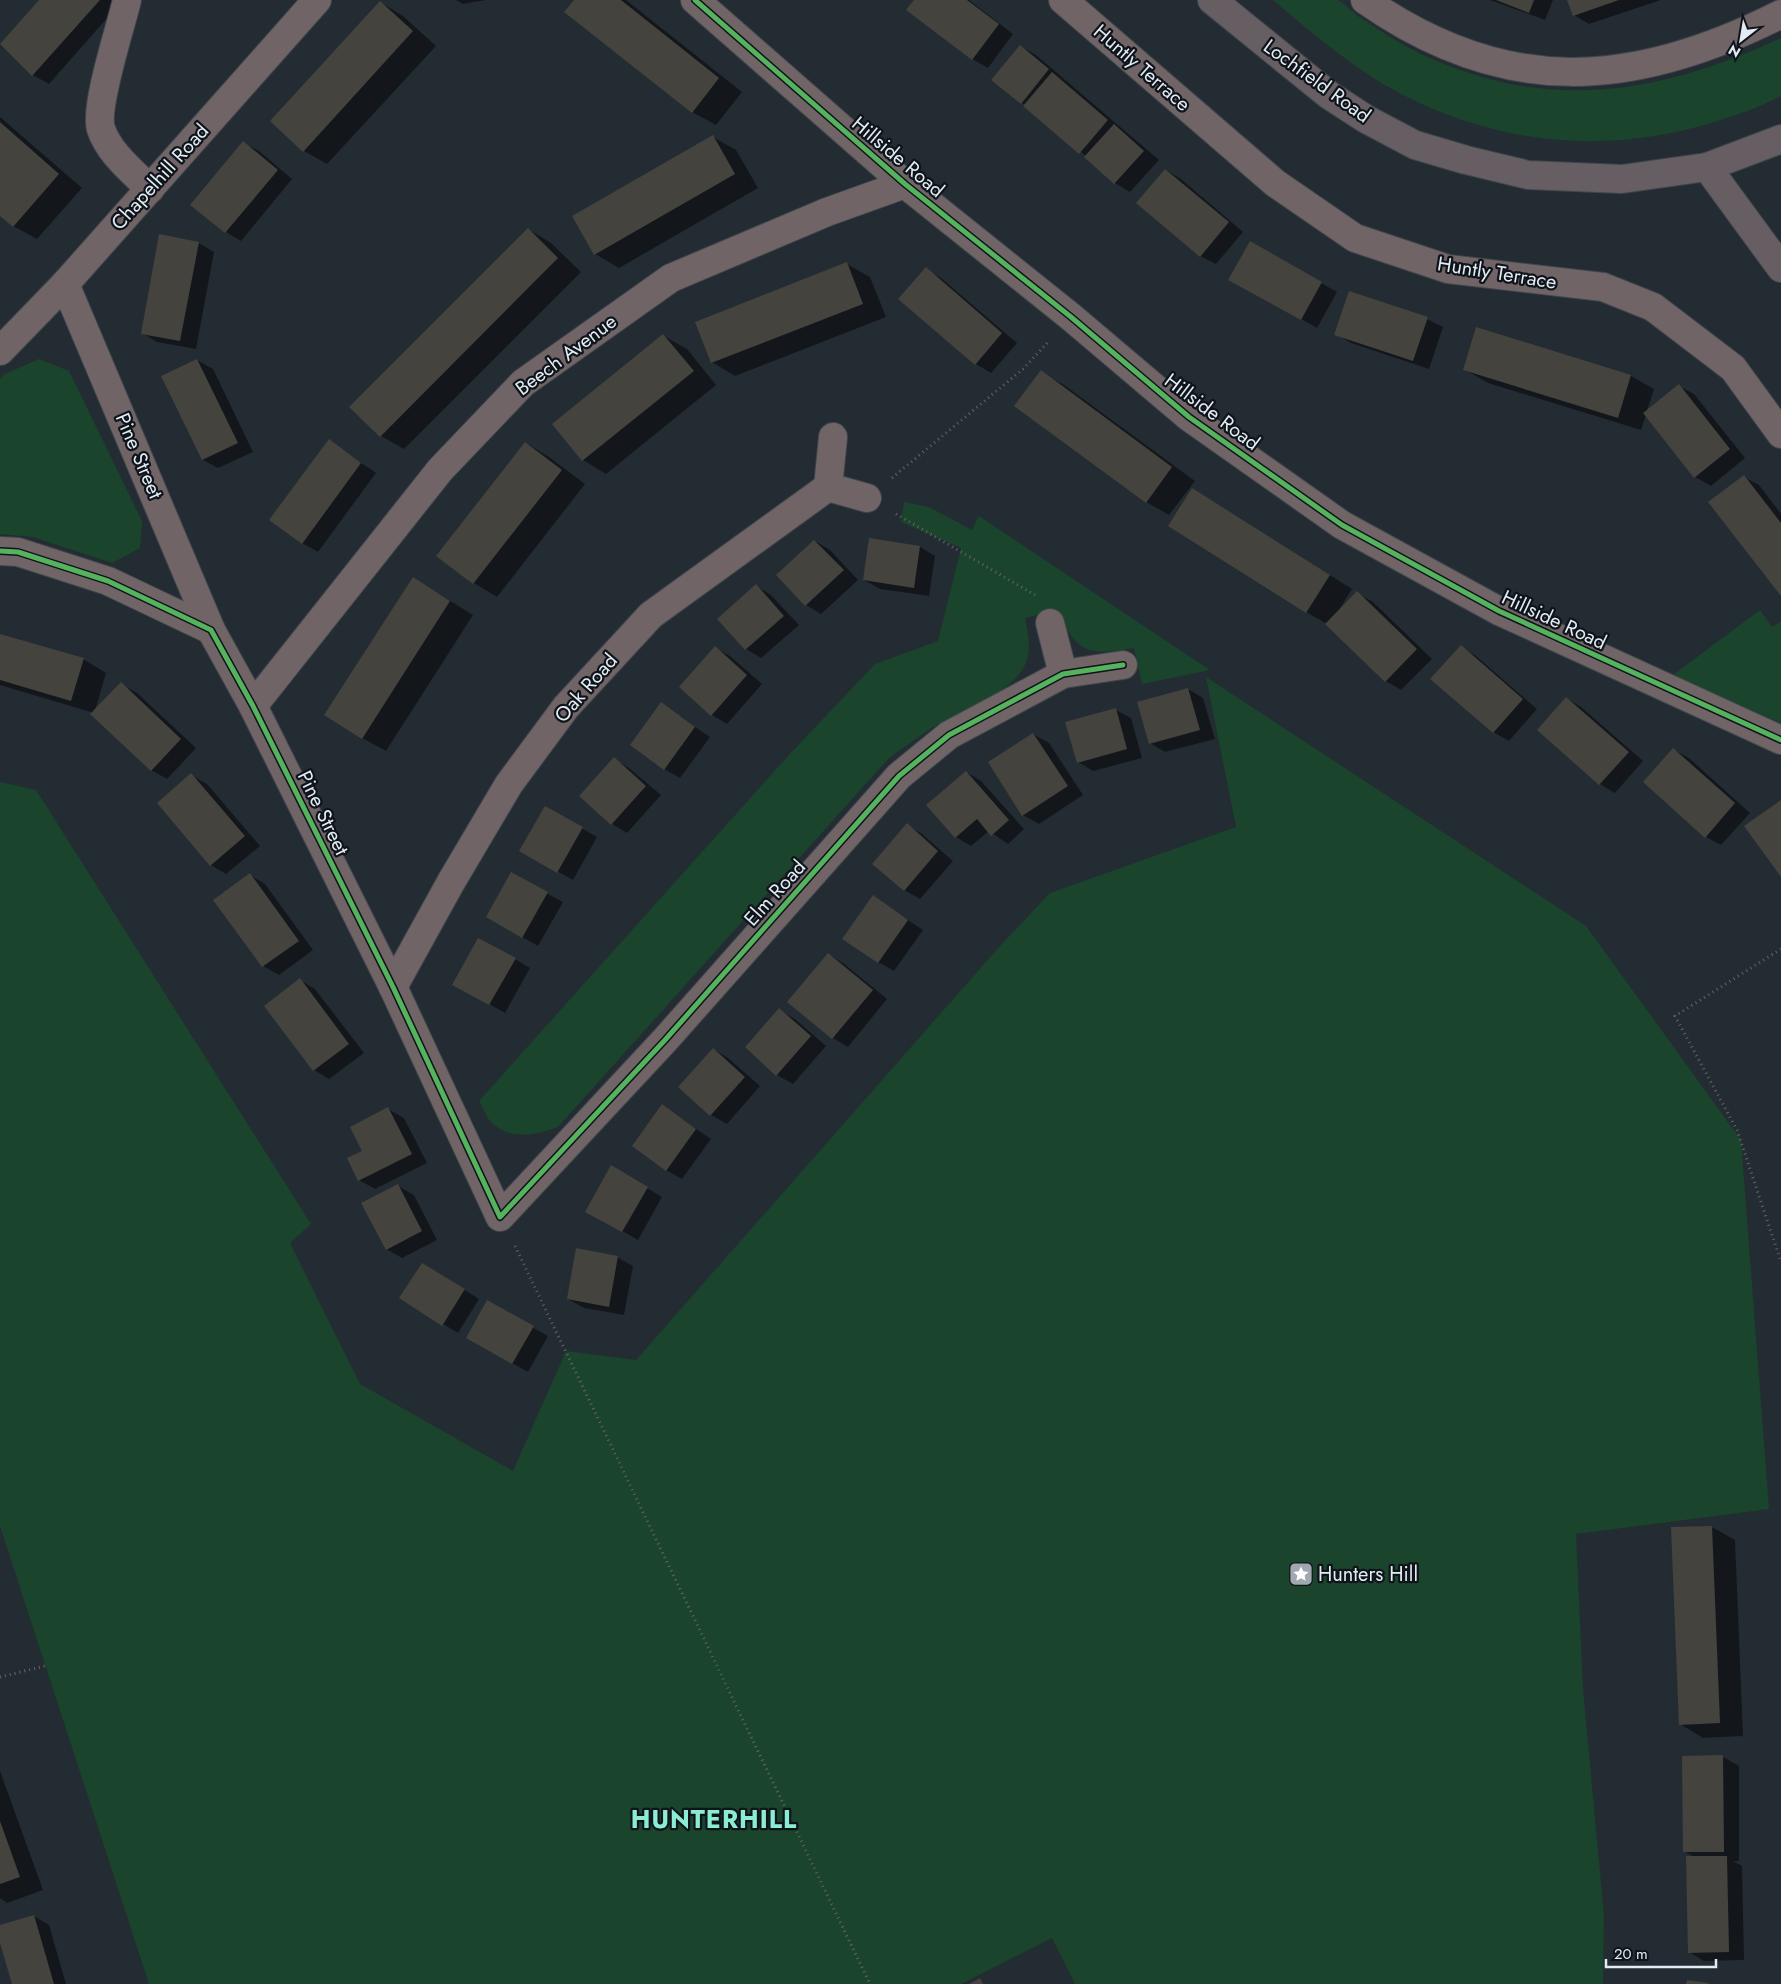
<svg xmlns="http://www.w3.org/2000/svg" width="1781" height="1984" font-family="Jost,sans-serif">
	<rect width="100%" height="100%" fill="#242c33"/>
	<g fill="#1a442b">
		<path d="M1273,0C1287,0 1326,0 1337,0C1344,2 1352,12 1358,16C1379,30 1400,44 1423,55C1549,113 1659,94 1781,38V96C1761,107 1739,114 1718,121C1610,155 1502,146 1401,94C1354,69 1313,34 1273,0Z"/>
		<path d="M39,359L69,371L142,521L140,548L112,563L33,537L0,534V379L5,374Z"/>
		<path d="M904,502L929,507L972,530L979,516L1210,670L1142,684L1134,648C1089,656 1076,654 1058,610L1025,618C1029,637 1033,656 1020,673C1003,696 960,711 935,726C919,736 903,748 888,759L558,1127C536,1135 510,1141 491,1122C486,1117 483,1107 479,1101L788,756L875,664L938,641L961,548L901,522Z"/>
		<path d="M1760,610L1772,627L1781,621V723L1673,675Z"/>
		<path d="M1206,677L1586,926L1741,1140L1769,1509L1576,1534L1583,1689L1604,1916L1603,1984H1075L1052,1938L961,1984H149L0,1526V782L36,790L311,1224L290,1243L360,1384L513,1471L566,1351L636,1360L999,947L1050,893L1236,827Z"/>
	</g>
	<g fill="#0007">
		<path d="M41,0H123L49,84L33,75L1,45Z"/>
		<path d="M456,0H486L463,4Z"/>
		<path d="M576,0H626L742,92L716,125L692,112Z"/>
		<path d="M915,0H969L1013,34L988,68L972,59Z"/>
		<path d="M1490,0H1553L1545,20Z"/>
		<path d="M1569,0H1661L1589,24L1574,15Z"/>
		<path d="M380,2L403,16L436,46L327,164L304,151Z"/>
		<path d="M1020,46L1036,55L1159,160L1130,192L1115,183L1086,156L1022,103Z"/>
		<path d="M0,117L82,188L37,239L13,226L0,214Z"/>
		<path d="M713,137L736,150L758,188L619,268L595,254Z"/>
		<path d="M243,143L259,151L292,179L241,241L226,232L192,205Z"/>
		<path d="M1166,170L1181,179L1243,232L1216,264L1200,256Z"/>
		<path d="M528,229L551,243L581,272L404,449L381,436Z"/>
		<path d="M199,243L214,252L196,349L157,342L142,333Z"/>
		<path d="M1251,243L1337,292L1317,328L1230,279Z"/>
		<path d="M847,264L870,277L886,317L735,376L712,362Z"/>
		<path d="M926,269L941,278L1017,343L991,373L976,364Z"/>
		<path d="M1427,319L1443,327L1429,369L1351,343L1336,334Z"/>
		<path d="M1477,328L1631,376L1654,389L1647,411L1679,386L1694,394L1745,458L1711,486L1695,477L1646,415L1641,430L1488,383L1464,369Z"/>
		<path d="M664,336L687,349L716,385L606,474L583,460Z"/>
		<path d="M197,360L213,369L253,452L218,468L203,460Z"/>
		<path d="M1041,372L1064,385L1195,481L1169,515L1146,502Z"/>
		<path d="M329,441L376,473L318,552L302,543Z"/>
		<path d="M526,443L549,457L585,484L497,597L474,583L438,556Z"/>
		<path d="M1744,477L1759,485L1781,514V594Z"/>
		<path d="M1215,503L1352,589L1339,610L1357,593L1373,602L1432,659L1401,690L1386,681L1327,624L1306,612Z"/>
		<path d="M870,540L920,547L935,556L929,596L880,589L864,580Z"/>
		<path d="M815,541L830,550L858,580L821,614L806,605Z"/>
		<path d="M756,586L771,595L799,625L761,658L746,649Z"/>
		<path d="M436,592L473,615L386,751L362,738Z"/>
		<path d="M0,635L83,659L106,673L95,711L121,684L137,693L196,748L167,779L151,770L94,713L0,685Z"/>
		<path d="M1461,647L1476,656L1537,709L1509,741L1493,732Z"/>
		<path d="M715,648L730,656L762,684L727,724L712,715Z"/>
		<path d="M1188,689L1203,698L1215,739L1165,752L1150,743Z"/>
		<path d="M1566,698L1581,707L1643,761L1615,793L1600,784L1538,730Z"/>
		<path d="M661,704L710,737L680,778L664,769Z"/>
		<path d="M1116,710L1131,718L1142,758L1093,771L1078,762Z"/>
		<path d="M1033,734L1049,743L1083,795L1039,824L1023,815Z"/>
		<path d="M1674,750L1689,758L1750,813L1721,845L1706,837Z"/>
		<path d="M614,759L629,768L661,795L627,833L612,824L580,796Z"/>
		<path d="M966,772L981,781L1024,829L1008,844L989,831L971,846L956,837Z"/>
		<path d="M191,775L207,784L260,846L226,874L211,865Z"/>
		<path d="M545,807L597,837L573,880L521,851Z"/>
		<path d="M907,825L922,834L953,861L920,899L904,890Z"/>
		<path d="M511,874L563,902L538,946L487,917Z"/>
		<path d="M250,875L265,884L313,950L279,975L263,966L215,900Z"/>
		<path d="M873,897L923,930L894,971L878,962Z"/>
		<path d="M828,954L843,963L887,999L848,1047L833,1038Z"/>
		<path d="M515,959L530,968L505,1013L454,984Z"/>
		<path d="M300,980L315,989L364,1053L329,1079L314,1070Z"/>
		<path d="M779,1010L795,1019L826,1046L793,1084L777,1075L746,1047Z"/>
		<path d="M713,1049L728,1058L760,1086L727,1124L711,1115L680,1087Z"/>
		<path d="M663,1106L711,1139L682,1179L666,1170Z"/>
		<path d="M388,1109L404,1118L427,1163L375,1189L359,1180L363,1152Z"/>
		<path d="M612,1167L662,1197L638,1240L587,1211Z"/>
		<path d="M398,1186L414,1195L437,1240L402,1258L386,1249Z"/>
		<path d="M617,1257L633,1266L624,1315L584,1308L568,1299Z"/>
		<path d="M438,1273L479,1299L458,1333L443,1324Z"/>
		<path d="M487,1302L548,1336L528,1372L467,1338Z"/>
		<path d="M1712,1527L1735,1540L1743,1736L1703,1738L1680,1724Z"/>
		<path d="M1684,1757H1723L1739,1766V1861H1733L1742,1866L1744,1960L1704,1961L1689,1952L1694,1857L1684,1851Z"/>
		<path d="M0,1771L43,1890L7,1903L0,1898Z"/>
		<path d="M34,1916L49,1925L66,1984H13L0,1938V1926Z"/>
	</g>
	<g fill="#44433d">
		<path d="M39,0H100L32,76L0,44Z"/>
		<path d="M574,0H621L719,78L692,113L564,12Z"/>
		<path d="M914,0H967L999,24L972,60L906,10Z"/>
		<path d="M1496,0H1534L1529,13Z"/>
		<path d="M1567,0H1619L1573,16Z"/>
		<path d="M380,1L413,31L303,152L270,121Z"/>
		<path d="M1020,45L1049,69L1021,104L991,80Z"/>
		<path d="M1052,72L1108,120L1079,154L1023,106Z"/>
		<path d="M0,122L59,174L13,227L0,216Z"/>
		<path d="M1114,124L1144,151L1114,184L1084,157Z"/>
		<path d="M713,135L735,174L594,255L572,216Z"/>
		<path d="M243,141L278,170L225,233L190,205Z"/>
		<path d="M1165,169L1229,222L1200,257L1136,203Z"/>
		<path d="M528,228L558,258L380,437L349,407Z"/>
		<path d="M159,234L199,242L180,341L141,334Z"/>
		<path d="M1250,241L1322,282L1301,320L1228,280Z"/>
		<path d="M847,262L863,304L711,363L695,322Z"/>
		<path d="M926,267L1002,333L975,365L898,299Z"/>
		<path d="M1349,291L1428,317L1413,361L1334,335Z"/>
		<path d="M1476,327L1631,375L1618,418L1463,370Z"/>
		<path d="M663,334L694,371L582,461L552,424Z"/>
		<path d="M197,359L238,443L202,460L161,376Z"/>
		<path d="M1041,370L1172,467L1146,503L1014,406Z"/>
		<path d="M1679,384L1730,449L1694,478L1643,413Z"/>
		<path d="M329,439L361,463L302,544L269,520Z"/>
		<path d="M525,442L562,470L473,584L436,556Z"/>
		<path d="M1744,475L1781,523V596L1708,502Z"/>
		<path d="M1192,488L1330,575L1306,613L1168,526Z"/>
		<path d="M869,538L920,546L914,588L863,580Z"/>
		<path d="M814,540L844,570L805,606L776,575Z"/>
		<path d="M413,577L450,601L362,739L324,715Z"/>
		<path d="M756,584L784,616L745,650L717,619Z"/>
		<path d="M1357,591L1417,649L1385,682L1325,624Z"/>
		<path d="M0,634L84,658L71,701L0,680Z"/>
		<path d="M1461,645L1523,699L1493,733L1430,679Z"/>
		<path d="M715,646L747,675L711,716L679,687Z"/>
		<path d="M121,682L181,739L151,771L90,714Z"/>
		<path d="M1188,688L1200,730L1149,744L1137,702Z"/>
		<path d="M1566,697L1629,752L1599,785L1537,730Z"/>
		<path d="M661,702L695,727L664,770L630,745Z"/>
		<path d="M1116,708L1127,749L1077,763L1065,722Z"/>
		<path d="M1033,733L1068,786L1022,816L988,762Z"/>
		<path d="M1673,748L1735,803L1705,838L1643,782Z"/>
		<path d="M614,757L646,786L611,825L579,796Z"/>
		<path d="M966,771L1009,820L991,836L977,819L955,838L926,805Z"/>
		<path d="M191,773L245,836L210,866L157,803Z"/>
		<path d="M1781,800V877L1744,826Z"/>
		<path d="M545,806L583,827L557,873L519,851Z"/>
		<path d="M907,823L938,851L904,891L872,864Z"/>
		<path d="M511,872L548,892L522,938L486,917Z"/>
		<path d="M250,873L299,941L262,967L213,900Z"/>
		<path d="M873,895L908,920L878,963L842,939Z"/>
		<path d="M478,938L516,958L489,1005L452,985Z"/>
		<path d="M828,953L873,990L832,1039L787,1002Z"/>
		<path d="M300,978L349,1044L313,1071L264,1006Z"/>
		<path d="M779,1008L811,1036L776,1076L745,1047Z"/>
		<path d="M713,1048L745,1077L710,1116L678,1087Z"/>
		<path d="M662,1104L696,1129L666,1171L632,1146Z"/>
		<path d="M388,1107L412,1154L358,1181L347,1158L362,1151L350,1127Z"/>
		<path d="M611,1165L648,1187L622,1232L585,1212Z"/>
		<path d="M398,1184L422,1231L386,1250L361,1203Z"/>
		<path d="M576,1248L618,1256L609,1307L567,1299Z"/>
		<path d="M422,1263L465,1289L442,1326L399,1298Z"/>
		<path d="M487,1300L534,1326L512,1364L466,1338Z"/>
		<path d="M1712,1526L1720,1723L1679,1725L1671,1527Z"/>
		<path d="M1723,1755L1724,1852H1683L1682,1756Z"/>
		<path d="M0,1821L20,1877L0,1884Z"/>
		<path d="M1686,1856H1727L1729,1952L1688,1953Z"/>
		<path d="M34,1915L54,1984H12L0,1943V1925Z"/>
		<path d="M980,1978L983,1984H969Z"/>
		<path d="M1687,1980L1708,1983V1984H1686Z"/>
	</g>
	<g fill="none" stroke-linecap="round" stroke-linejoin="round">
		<g stroke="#40474c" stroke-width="30">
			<g id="street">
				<path d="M127,0C121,26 94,107 101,129C109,153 132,171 150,189"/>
				<path d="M695,0L905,184L1071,317L1189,417L1342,525L1499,611L1781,740"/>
				<path d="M1063,0L1275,183L1355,238L1448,269L1603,287L1653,307L1733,368L1781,434"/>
				<path d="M1365,0C1505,98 1633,89 1781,14"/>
				<path d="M65,284L211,630"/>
				<path d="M0,351L65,284L317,0"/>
				<path d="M828,487L833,437"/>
				<path d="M0,551L18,552L108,581L211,630L253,706L393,987L500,1217L665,1040L899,776L949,735L1063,674L1123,665"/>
				<path d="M1050,623L1063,674"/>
				<path d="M253,706L440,470L523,383L671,278L827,212L905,184"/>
				<path d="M393,987L451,882L509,784L566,707L651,615L828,487L867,498"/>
			</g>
		</g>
		<g stroke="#40474c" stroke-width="30">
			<g id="secondary">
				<path d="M1212,0L1329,95L1366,119L1415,145L1466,160L1528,175L1622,179L1707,167L1781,139"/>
				<path d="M1707,167L1781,268"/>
			</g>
		</g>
		<g stroke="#676367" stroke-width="3" stroke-dasharray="1 4" stroke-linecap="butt">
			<path d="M892,478L1023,369L1049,341"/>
			<path d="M896,514L1035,595"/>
			<path d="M1781,949L1675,1016L1737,1130L1781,1262"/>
			<path d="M515,1246L870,1984"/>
			<path d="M0,1677L45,1666"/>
		</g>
		<use href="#street" stroke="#706467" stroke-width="28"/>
		<use href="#secondary" stroke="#665e62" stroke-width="28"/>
		<g stroke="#0e141a" stroke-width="8">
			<g id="cycleway">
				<path d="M695,0L905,184L1071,317L1189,417L1342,525L1499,611L1781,740"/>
				<path d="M0,551L18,552L108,581L211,630L253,706L393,987L500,1217L665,1040L899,776L949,735L1063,674L1123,665"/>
			</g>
		</g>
		<use href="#cycleway" stroke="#56b35d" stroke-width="5"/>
	</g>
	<defs>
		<g id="sight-square" transform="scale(1.25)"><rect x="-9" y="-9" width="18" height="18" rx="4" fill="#a0a9b0" stroke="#0e141a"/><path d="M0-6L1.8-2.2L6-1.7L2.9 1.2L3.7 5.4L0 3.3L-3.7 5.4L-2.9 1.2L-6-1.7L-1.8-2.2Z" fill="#fff"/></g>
	</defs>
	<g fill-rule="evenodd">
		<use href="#sight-square" x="1301" y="1574"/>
	</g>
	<g text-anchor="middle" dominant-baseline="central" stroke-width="4.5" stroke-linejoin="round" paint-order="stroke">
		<g font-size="20" fill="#e3ecf4" stroke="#0e141a">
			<text transform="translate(1142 68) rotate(41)">Huntly Terrace</text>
			<text transform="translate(1317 81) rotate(36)">Lochfield Road</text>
			<text transform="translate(898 157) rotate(40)">Hillside Road</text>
			<text transform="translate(160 177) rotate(-48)">Chapelhill Road</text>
			<text transform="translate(1497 273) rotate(9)">Huntly Terrace</text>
			<text transform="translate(566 355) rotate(-37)">Beech Avenue</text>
			<text transform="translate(1212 412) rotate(37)">Hillside Road</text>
			<text transform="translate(139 456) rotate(67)">Pine Street</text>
			<text transform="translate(1554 620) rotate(25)">Hillside Road</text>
			<text transform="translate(586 688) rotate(-49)">Oak Road</text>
			<text transform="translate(323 813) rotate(64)">Pine Street</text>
			<text transform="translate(775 893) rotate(-48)">Elm Road</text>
		</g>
		<g font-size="20" fill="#e3ecf4" stroke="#0e141a" text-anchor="start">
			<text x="1318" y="1574">Hunters Hill</text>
		</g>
		<g font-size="25" font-weight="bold" letter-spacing="1" fill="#8aecd3" stroke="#0e141a">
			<text x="714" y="1819">HUNTERHILL</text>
		</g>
	</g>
	<g transform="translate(1741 40) rotate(211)" stroke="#0e141a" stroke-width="4" paint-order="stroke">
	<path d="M0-4L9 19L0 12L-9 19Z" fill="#e3ecf4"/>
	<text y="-8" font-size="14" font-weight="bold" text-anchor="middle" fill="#e3ecf4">N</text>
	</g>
	<path d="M1606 1959v8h110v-8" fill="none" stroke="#e3ecf4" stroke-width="2.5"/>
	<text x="1614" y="1959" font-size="15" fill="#e3ecf4" stroke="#0e141a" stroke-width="4" paint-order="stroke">20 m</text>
</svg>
